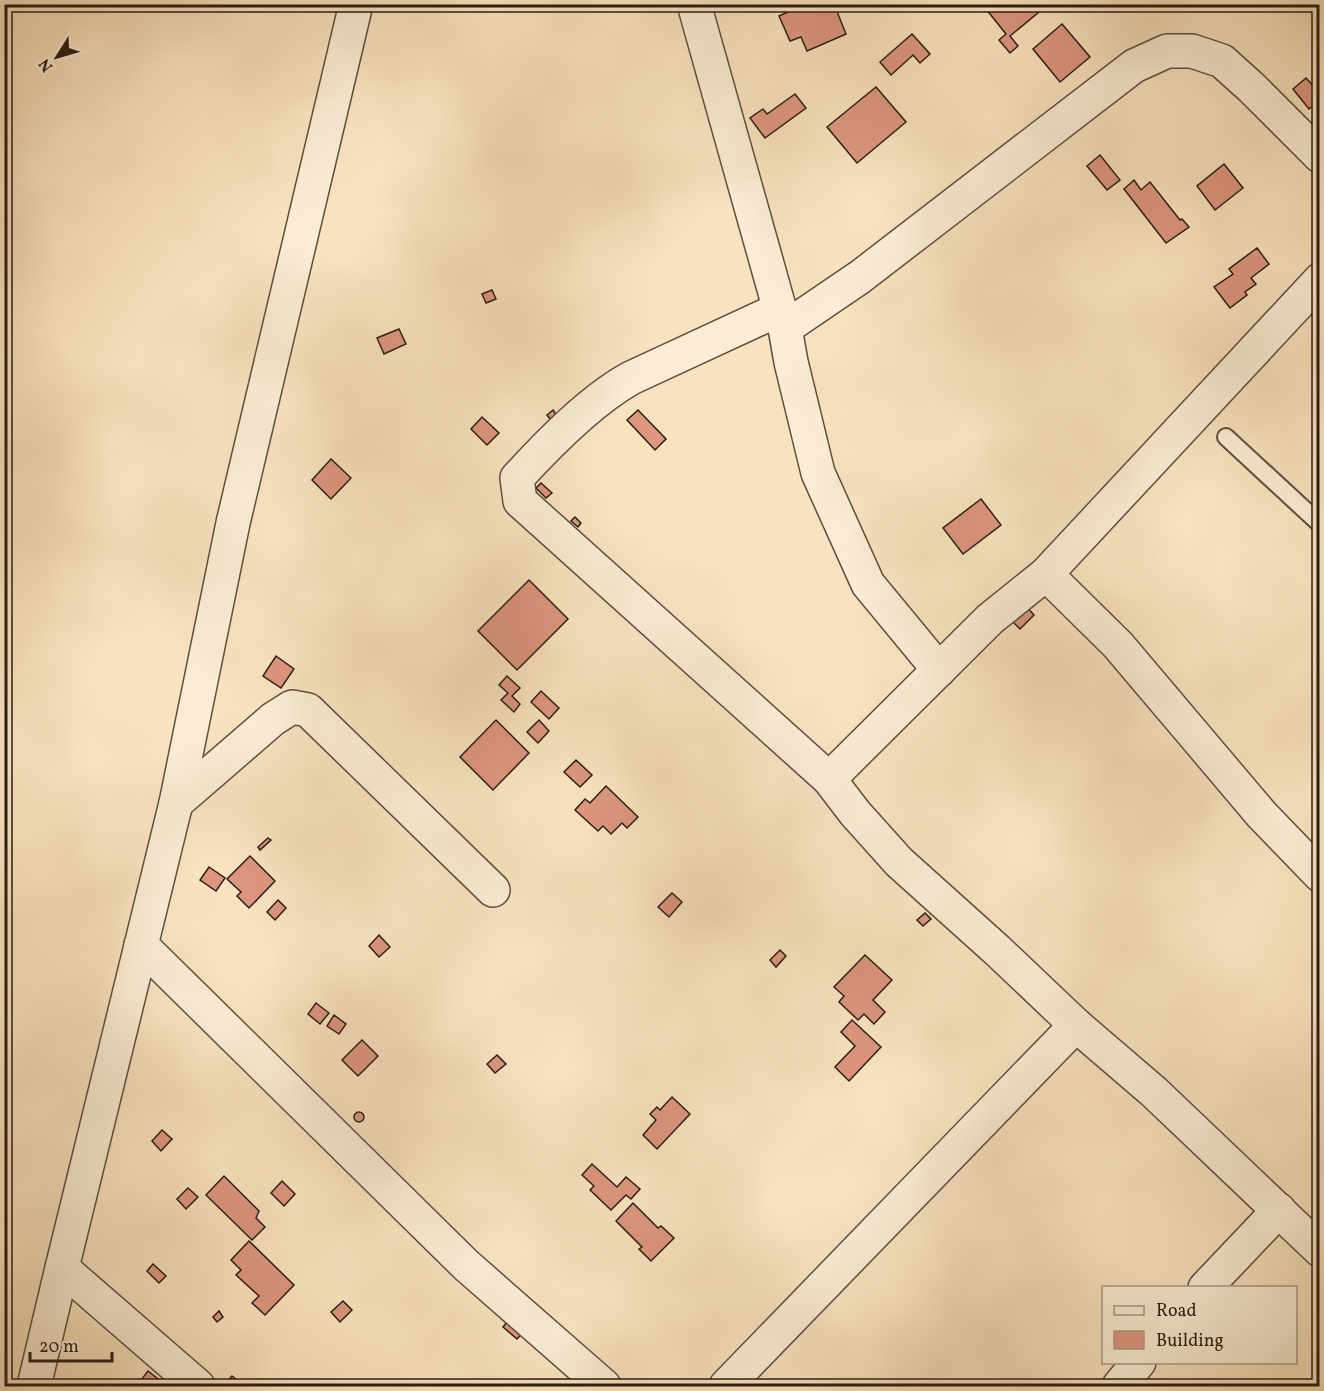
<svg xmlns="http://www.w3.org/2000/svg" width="1324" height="1391" font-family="Vollkorn,serif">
	<rect width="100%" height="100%" fill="#f9e3bf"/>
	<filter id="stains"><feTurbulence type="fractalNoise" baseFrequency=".00333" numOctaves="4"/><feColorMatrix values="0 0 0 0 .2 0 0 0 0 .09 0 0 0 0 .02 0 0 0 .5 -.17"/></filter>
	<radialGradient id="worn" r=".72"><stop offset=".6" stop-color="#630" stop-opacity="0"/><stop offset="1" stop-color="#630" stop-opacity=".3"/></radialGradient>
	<g fill="#dd9680" stroke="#291d15" stroke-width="1.5">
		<path d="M806,4H815L817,8L825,4H834L846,34L807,51L801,37L790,41L779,16Z"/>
		<path d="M982,4H1043L1045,7L1010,36L1018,46L1010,53L999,40L1006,34Z"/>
		<path d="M1062,24L1090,57L1060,82L1033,49Z"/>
		<path d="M912,34L930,54L920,63L913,55L891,75L880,62Z"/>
		<path d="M1306,78L1320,93V100L1309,109L1293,89Z"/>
		<path d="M876,87L906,122L857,163L827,127Z"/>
		<path d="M795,94L806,108L765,138L750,118L763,109L767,114Z"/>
		<path d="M1100,155L1120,180L1107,190L1087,166Z"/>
		<path d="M1224,164L1243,188L1215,210L1197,186Z"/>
		<path d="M1134,180L1141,190L1150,182L1180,220L1182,219L1189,227L1166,243L1124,189Z"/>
		<path d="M1257,248L1269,264L1251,278L1256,284L1245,292L1247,295L1230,308L1214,287L1233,274L1229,269Z"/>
		<path d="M492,290L496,299L486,303L482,294Z"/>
		<path d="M399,329L406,344L384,354L377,338Z"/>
		<path d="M553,410L557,416L551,420L547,415Z"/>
		<path d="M638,410L666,439L655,450L627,420Z"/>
		<path d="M482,417L499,433L487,445L471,429Z"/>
		<path d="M331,459L351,478L331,499L312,480Z"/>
		<path d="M541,483L552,493L546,498L536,488Z"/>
		<path d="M981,499L1001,525L963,554L943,528Z"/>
		<path d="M575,517L581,523L578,527L571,521Z"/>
		<path d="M529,580L568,619L517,670L478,631Z"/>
		<path d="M1024,604L1034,615L1020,629L1009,618Z"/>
		<path d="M276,656L294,669L281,688L263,676Z"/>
		<path d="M507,676L520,688L512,696L520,704L514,712L501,700L508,693L499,685Z"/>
		<path d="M541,691L559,708L549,719L531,702Z"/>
		<path d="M496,720L529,753L493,790L460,757Z"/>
		<path d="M539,720L549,731L538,743L527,732Z"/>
		<path d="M576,760L592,775L580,787L564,772Z"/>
		<path d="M606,786L638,817L627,828L622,823L611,834L603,826L598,831L575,810L585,799L590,803Z"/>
		<path d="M268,838L271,840L260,850L258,847Z"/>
		<path d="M250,856L275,881L249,908L237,896L241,892L227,879Z"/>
		<path d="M209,867L225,878L216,891L200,880Z"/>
		<path d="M672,893L682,902L669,917L658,907Z"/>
		<path d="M278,900L286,908L275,920L267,912Z"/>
		<path d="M925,913L931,919L923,926L917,920Z"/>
		<path d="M379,935L390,947L379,957L369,946Z"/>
		<path d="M780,950L786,956L776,967L770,960Z"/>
		<path d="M865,955L892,980L873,1000L885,1012L874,1024L864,1014L858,1020L839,1002L844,996L834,987Z"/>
		<path d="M316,1003L329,1013L320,1024L308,1014Z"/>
		<path d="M334,1015L346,1024L339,1034L327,1026Z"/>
		<path d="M852,1020L881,1047L849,1081L835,1067L855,1046L841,1032Z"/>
		<path d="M362,1040L378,1056L358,1076L342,1060Z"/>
		<path d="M497,1055L506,1064L495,1073L487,1064Z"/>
		<path d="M672,1097L690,1114L657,1149L643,1135L656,1120L650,1114L657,1107L660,1110Z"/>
		<circle cx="359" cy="1117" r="5"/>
		<path d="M162,1130L172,1139L161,1151L152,1141Z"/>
		<path d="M592,1164L617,1187L626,1177L640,1189L631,1199L626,1195L611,1210L590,1190L594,1186L582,1175Z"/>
		<path d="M224,1176L259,1211L256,1218L265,1227L252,1240L206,1195Z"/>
		<path d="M282,1181L295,1194L284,1206L271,1193Z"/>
		<path d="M188,1188L198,1197L186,1209L177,1199Z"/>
		<path d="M633,1203L658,1228L661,1226L674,1238L651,1261L639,1249L642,1247L616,1221Z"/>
		<path d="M249,1241L294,1285L265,1315L252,1303L259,1296L236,1275L241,1270L231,1260Z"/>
		<path d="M153,1264L166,1276L159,1283L147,1271Z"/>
		<path d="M343,1301L352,1310L340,1322L331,1312Z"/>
		<path d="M219,1311L223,1317L217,1322L213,1317Z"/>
		<path d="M512,1316L526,1329L517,1339L503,1327Z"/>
		<path d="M148,1371L162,1382L158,1386H141L138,1384Z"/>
		<path d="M232,1376L245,1386H223Z"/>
	</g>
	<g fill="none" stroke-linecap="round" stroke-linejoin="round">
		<g stroke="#5d4e40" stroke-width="20">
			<path id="lane" d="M1226,437L1320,524"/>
		</g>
		<g stroke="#5d4e40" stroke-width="36">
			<g id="street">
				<path d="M694,4L785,328L791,362L818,473L868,584L939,670"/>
				<path d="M780,309L631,378C590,401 549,443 517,478L520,501L829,779L855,813L899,862L998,951L1076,1025L1154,1092L1320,1250"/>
				<path d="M785,328L860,277L1134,66L1167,51H1192L1222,61L1252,88L1320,156"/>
				<path d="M1046,574L1320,280"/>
				<path d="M829,779L990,619L1046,574L1118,645L1262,815L1320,875"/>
				<path d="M176,803L273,719L292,707L308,710L493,890"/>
				<path d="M141,945L466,1265L604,1386"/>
				<path d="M62,1268L198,1386"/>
				<path d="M1205,1288L1279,1210"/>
				<path d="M34,1386L62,1268L176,803L233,523L356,4"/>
				<path d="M726,1386L1076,1025"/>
				<path d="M1119,1386L1139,1362"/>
			</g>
		</g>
		<use href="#lane" stroke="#fbedd5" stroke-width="16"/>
		<use href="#street" stroke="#fbedd5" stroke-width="33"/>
	</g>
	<rect width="1324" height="1391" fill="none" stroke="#f9e3bf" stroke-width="24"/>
	<rect x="6" y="6" width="1312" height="1379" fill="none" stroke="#291d15" stroke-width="3"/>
	<rect x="12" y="12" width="1300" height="1367" fill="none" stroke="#291d15" stroke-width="1.5"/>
	<rect x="1102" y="1286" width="195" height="78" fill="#fbedd5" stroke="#a79a88" stroke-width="1.5"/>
	<rect x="1114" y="1306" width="30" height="9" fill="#fbedd5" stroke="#a79a88" stroke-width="1.5"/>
	<text x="1156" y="1316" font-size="18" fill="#291d15">Road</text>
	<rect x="1114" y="1331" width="30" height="18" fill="#dd9680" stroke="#a79a88" stroke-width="1.5"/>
	<text x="1156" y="1346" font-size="18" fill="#291d15">Building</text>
	<g transform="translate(57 57) rotate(233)" stroke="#fbedd5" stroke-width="4.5" paint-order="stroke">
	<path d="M0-4.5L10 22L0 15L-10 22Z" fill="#291d15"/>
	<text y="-9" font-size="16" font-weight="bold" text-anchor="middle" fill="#291d15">N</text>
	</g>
	<path d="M30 1352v9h82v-9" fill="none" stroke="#291d15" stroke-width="3"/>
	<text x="39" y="1352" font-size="18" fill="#291d15" stroke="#fbedd5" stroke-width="4.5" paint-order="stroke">20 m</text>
	<rect width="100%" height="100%" filter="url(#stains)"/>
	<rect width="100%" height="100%" fill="url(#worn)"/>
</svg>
